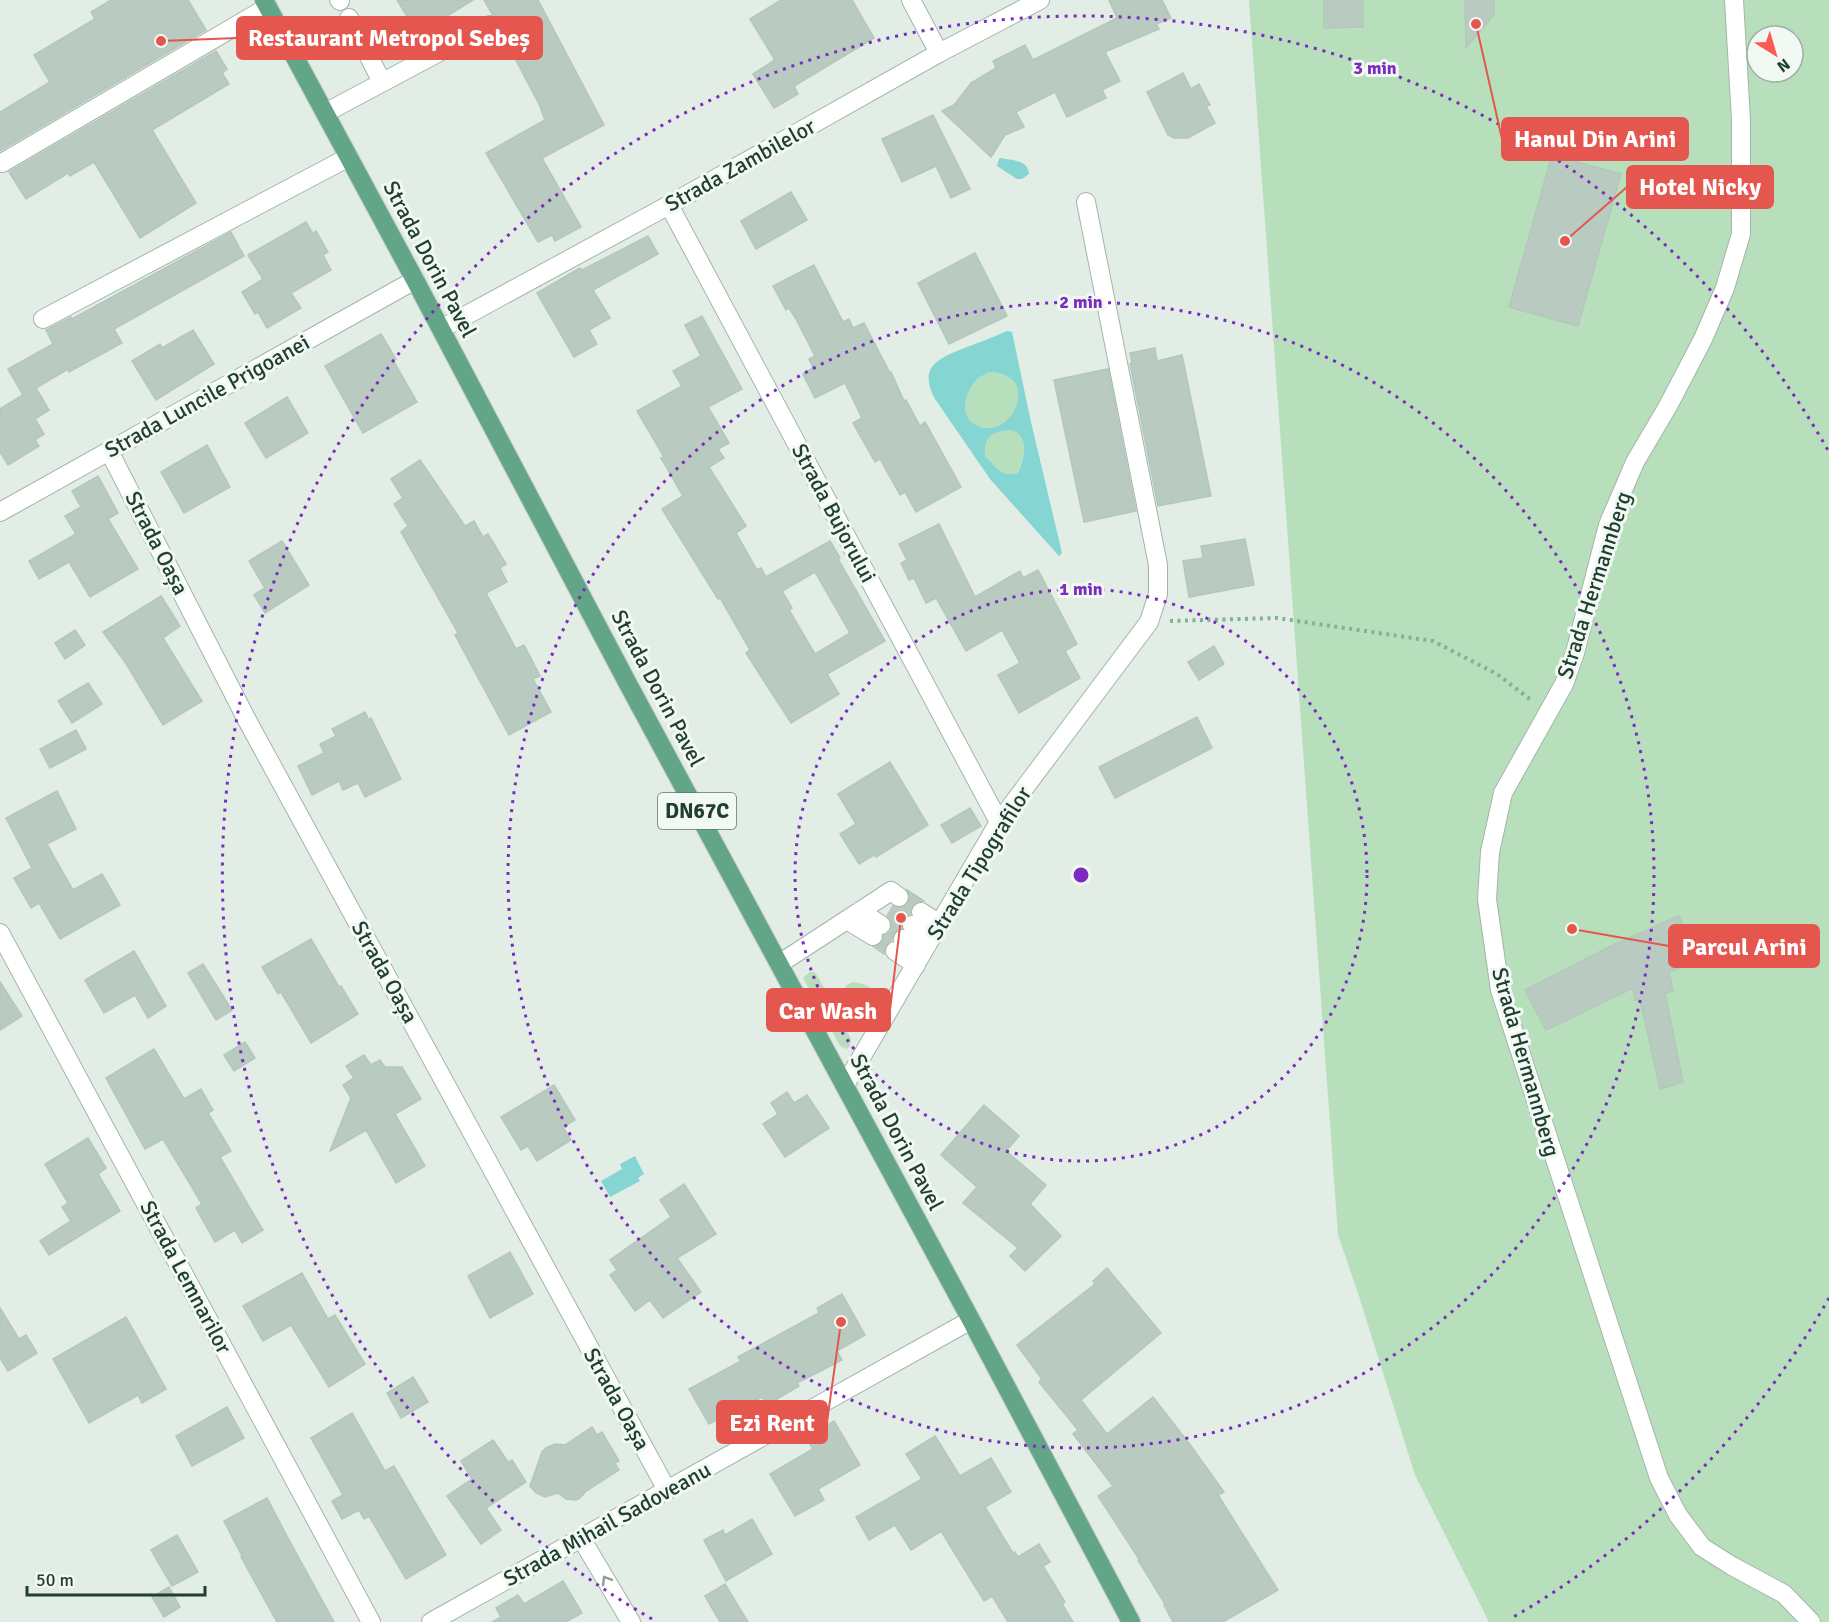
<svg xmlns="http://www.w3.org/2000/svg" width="1829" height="1622" font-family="Signika,sans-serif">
	<rect width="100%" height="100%" fill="#e1ede5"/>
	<g fill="#b8dfbb" fill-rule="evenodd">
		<path d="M1249,0H1829V1622H1489L1415,1475L1358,1293L1338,1235ZM1757,36H1793V72H1757Z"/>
		<path d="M989,372C1043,373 1012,441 978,426C959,418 964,396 974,383C977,378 984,375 989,372Z"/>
		<path d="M1010,430C1032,435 1023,458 1018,473C999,477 998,468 985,456C984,436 992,432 1010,430Z"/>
		<path d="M810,972H814L817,975L851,1039L850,1046L847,1049L840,1046L803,978Z"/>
		<path d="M853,982C890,987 869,1008 856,1026L839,996L847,985Z"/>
	</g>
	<g fill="#85d5d2" fill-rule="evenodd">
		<path d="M1001,158C1012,161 1028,159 1029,174L1022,179H1017L997,166L999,159Z"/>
		<path d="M1007,331L1012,332L1031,422L1062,553L1059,556L990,479L935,399C917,365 940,358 967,347C980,342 994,337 1007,331ZM989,372C1043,373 1012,441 978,426C959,418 964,396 974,383C977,378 984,375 989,372ZM1010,430C1031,435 1024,458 1018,473C999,477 998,468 985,456C984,436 992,432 1010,430Z"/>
		<path d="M635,1156L644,1174L638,1178L640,1181L610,1197L601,1181L622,1169L620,1164Z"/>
	</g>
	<g fill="#b9cbc0" stroke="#b3c7bb" stroke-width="1.5" fill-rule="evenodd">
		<path d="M111,0H188L206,30L0,151V112L50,82L34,55L95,19L91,12Z"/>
		<path d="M397,0H473L418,34Z"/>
		<path d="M484,0H538L604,125L542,158L581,227L555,241L552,235L538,242L486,153L545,120L539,104L500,30V20L496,16L492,14Z"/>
		<path d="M781,0H852L874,38L794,86L798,94L774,108L753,74L775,60L750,19Z"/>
		<path d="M1109,0H1162L1171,18L1156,24L1159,29L1105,52L1120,81L1102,90L1106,98L1067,117L1055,92L1016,112L1024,127L1005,135L991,157L942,111L954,105L971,83L996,68L993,61L1025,45L1033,60L1117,18Z"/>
		<path d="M1324,0H1363V27L1324,28Z"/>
		<path d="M1465,0H1494V14L1466,48Z"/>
		<path d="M216,51L227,69L222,73L229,84L152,130L196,203L140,238L94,162L70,176L68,173L26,199L9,172Z"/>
		<path d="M1183,73L1191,89L1199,84L1210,105L1206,106L1215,123L1188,138H1174L1168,135L1147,92Z"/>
		<path d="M933,115L970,189L951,198L936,166L902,182L882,139Z"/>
		<path d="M1552,155L1621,174L1578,326L1509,307Z"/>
		<path d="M791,192L807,220L756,249L741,221Z"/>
		<path d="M306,222L313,234L316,231L328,252L323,255L331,270L291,293L301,308L267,328L258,312L255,314L242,292L263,279L248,255Z"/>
		<path d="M231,232L244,256L114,329L122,343L69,372L68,369L36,388L49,410L35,419L44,434L35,440L39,446L8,465L0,452V409L23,395L8,369L53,344L46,330L71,317L72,319Z"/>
		<path d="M648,236L658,254L593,290L610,318L589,330L597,344L574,357L537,293L580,268L582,270Z"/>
		<path d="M975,253L1007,316L949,344L918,283Z"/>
		<path d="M814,265L843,322L849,319L853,328L864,323L890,373L891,372L904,401L906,400L920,426L925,422L961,487L916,512L905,492L900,495L880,459L875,462L853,423L862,418L845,383L815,398L803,374L813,368L809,359L815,356L796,319L789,308L786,310L773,286Z"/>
		<path d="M702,316L742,389L708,407L729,443L718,449L724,458L709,467L746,526L736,533L757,570L761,568L766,577L830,541L840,558L838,559L885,641L827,674L839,694L791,723L746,653L750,650L720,598L718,599L662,509L683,496L661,458L664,457L637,411L682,386L673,371L701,356L685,325ZM815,572L850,633L815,654L789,610L792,608L782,591Z"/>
		<path d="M193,330L214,364L156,400L132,361L160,344L162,348Z"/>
		<path d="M381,334L396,359L393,360L417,402L363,433L325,366Z"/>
		<path d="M1155,348L1157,361L1182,355L1211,496L1158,506L1130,364L1132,363L1130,353Z"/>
		<path d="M1108,369L1136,511L1084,522L1054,380Z"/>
		<path d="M287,397L308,433L266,458L245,423Z"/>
		<path d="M207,445L230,487L184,513L161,472Z"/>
		<path d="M420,460L465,526L474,521L483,537L488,534L506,564L500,568L507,582L486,593L516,649L524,645L540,676L533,679L551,712L509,735L455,635L458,633L401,532L408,526L394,504L403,498L391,479Z"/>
		<path d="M98,476L118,513L108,519L138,569L90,597L69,562L39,579L29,561L76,534L65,516L81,507L72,491Z"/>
		<path d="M939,524L975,597L1020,571L1023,578L1038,570L1077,644L1065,651L1080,678L1019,713L998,675L1020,663L1002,630L966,651L936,598L926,603L914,578L909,580L901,563L907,560L899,544Z"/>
		<path d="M1245,539L1254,585L1189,597L1183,561L1203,558L1201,546Z"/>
		<path d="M282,541L309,585L265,613L254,595L265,588L249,561Z"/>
		<path d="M161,596L180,626L163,638L202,701L163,725L125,662L103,632Z"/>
		<path d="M75,630L85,645L65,659L55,643Z"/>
		<path d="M1214,646L1224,664L1199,680L1188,662Z"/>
		<path d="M88,683L102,704L72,723L58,701Z"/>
		<path d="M365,712L369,720L371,718L401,779L365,797L358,783L343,790L339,781L312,795L298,766L324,753L320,744L336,736L332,729Z"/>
		<path d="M1197,717L1212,748L1115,798L1099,767Z"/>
		<path d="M76,730L86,749L50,768L40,749Z"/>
		<path d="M890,762L928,825L876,857L874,855L859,864L840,834L856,824L838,794Z"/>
		<path d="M57,791L76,829L47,844L73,890L102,874L120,905L60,939L39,903L31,908L14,878L32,868L6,818Z"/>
		<path d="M970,808L981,826L952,843L941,825Z"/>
		<path d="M907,890L924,901L916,902L912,906L910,914L902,920V928L894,933L892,940L885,945L884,954L874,947L882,942L884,936L891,931V921L887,916L893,906L903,908L908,903L910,898Z"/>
		<path d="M1679,916L1697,960L1669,972L1673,991L1665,993L1683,1082L1660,1089L1640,999L1635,1000L1633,988L1546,1030L1525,990L1613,945Z"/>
		<path d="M311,939L339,987L341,986L358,1014L311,1043L281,992L278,994L262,967Z"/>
		<path d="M134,951L166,1006L148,1018L135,995L104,1013L85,980Z"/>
		<path d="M203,964L232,1010L216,1020L188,973Z"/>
		<path d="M0,982L22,1016L0,1030Z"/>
		<path d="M245,1042L255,1058L234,1071L224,1055Z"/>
		<path d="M154,1049L184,1099L201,1089L213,1110L208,1113L231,1151L220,1157L263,1230L242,1243L235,1230L215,1242L196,1208L202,1204L163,1139L145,1149L106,1078Z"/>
		<path d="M364,1055L371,1065L380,1060L385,1067H402L421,1099L395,1114L425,1166L396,1183L366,1130L330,1151L351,1098L343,1085L354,1078L346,1066Z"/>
		<path d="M554,1085L575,1120L563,1127L571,1140L537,1161L528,1146L521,1150L501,1117Z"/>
		<path d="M787,1092L794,1103L807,1095L829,1128L785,1157L763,1124L778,1114L771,1103Z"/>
		<path d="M984,1105L1019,1136L1006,1151L1046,1185L1030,1204L1061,1236L1025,1271L1010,1256L1018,1248L963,1203L977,1187L941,1155Z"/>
		<path d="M88,1138L106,1168L98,1174L120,1211L49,1255L40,1241L71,1221L62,1207L68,1203L45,1164Z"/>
		<path d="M684,1184L716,1234L677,1258L701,1292L663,1318L650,1300L635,1311L610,1275L617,1270L610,1260L671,1217L660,1200Z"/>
		<path d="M510,1252L533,1294L490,1318L468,1276Z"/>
		<path d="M1107,1268L1161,1333L1081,1400L1107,1434L1153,1397L1191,1446L1224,1492L1218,1495L1278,1590L1223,1622H1173L1164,1605L1165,1604L1138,1560L1139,1559L1098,1496L1113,1486L1073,1434L1078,1430L1039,1382L1042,1379L1017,1345L1095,1284L1093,1281Z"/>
		<path d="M302,1273L328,1319L335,1315L365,1364L329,1387L291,1325L263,1341L243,1306Z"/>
		<path d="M842,1294L865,1335L837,1351L842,1360L797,1383L799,1386L767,1405L762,1397L709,1424L689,1389L741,1361L738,1357L819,1313L817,1308Z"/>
		<path d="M0,1308L19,1339L26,1335L37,1353L8,1371L0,1358Z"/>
		<path d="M126,1317L166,1389L142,1403L138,1395L89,1423L53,1359Z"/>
		<path d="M413,1377L428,1402L401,1418L387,1393Z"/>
		<path d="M227,1407L244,1438L192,1466L176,1436Z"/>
		<path d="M352,1413L385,1471L394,1466L446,1555L406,1579L369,1516L364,1519L359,1510L342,1519L332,1501L343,1495L311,1438Z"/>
		<path d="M834,1421L860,1465L818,1489L824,1500L795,1516L770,1474L813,1449L806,1437Z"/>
		<path d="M592,1427L597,1435L602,1432L619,1461L615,1463L619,1470L586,1491L580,1498L576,1500L566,1499L558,1493L545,1497L536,1493L530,1486L542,1452L546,1448L555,1444L565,1445Z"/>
		<path d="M935,1436L960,1476L991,1458L1011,1492L985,1507L1013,1553L1015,1552L1018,1557L1039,1544L1050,1562L1043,1566L1065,1602L1062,1604L1073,1622H1008L992,1596L984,1601L941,1531L911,1550L895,1525L869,1540L856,1517L922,1479L906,1454Z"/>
		<path d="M493,1440L508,1462L512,1460L526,1482L486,1508L501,1530L481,1544L447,1496L472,1479L461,1461Z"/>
		<path d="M267,1498L288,1538L334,1622H277L241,1557L242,1556L224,1521Z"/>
		<path d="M752,1519L772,1554L726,1581L704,1540L723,1530L725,1535Z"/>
		<path d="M177,1535L198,1572L172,1586L151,1550Z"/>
		<path d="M563,1581L582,1613L566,1622H492L501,1617L496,1608L518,1595L524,1604Z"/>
		<path d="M725,1584L748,1622H720L705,1596Z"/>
		<path d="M169,1587L180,1607L164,1617L152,1597Z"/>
	</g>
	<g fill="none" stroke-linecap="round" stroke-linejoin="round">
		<g stroke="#bacac1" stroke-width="18" stroke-dasharray="18 9" stroke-linecap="butt">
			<path d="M899,897L921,912"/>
			<path d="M891,910L912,925"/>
			<path d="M873,936L895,951"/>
		</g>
		<g stroke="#a3b5ab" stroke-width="20">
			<g id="minor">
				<path d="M339,0L340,1"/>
				<path d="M911,0L939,53"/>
				<path d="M1734,0L1741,120V234L1725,288L1703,339L1668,406L1635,462L1608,525L1575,653L1564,684L1503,793L1490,852L1487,899L1500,990L1659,1478L1678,1515L1702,1547L1732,1566L1784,1594L1811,1622"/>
				<path d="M349,18L382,82"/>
				<path d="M325,113L490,25"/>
				<path d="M2,163L268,7"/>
				<path d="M669,205L999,822"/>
				<path d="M43,319L349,157"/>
				<path d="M441,329L669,205L939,53L1040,0"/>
				<path d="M109,451L247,720L667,1490"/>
				<path d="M0,512L415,280"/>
				<path d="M860,911L881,925"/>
				<path d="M921,912L940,924"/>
				<path d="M847,920L873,936"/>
				<path d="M912,925L932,937"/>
				<path d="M0,933L371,1622"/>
				<path d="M903,939L923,951"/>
				<path d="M895,951L916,965"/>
				<path d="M779,964L891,891L899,897"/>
				<path d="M845,1085L999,822L1149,622L1158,594V565L1086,202"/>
				<path d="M581,1538L631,1622"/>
				<path d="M431,1622L971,1320"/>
			</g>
		</g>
		<g stroke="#c1c9c5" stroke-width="20">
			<path id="major" d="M264,0L415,280L627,682L971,1320L1131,1622"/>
		</g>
		<path stroke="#7fb298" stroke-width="4" stroke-dasharray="3 4.5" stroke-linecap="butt" d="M1170,621L1277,618L1433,641L1497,674L1531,700"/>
		<use href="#minor" stroke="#fff" stroke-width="18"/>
		<use href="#major" stroke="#63a587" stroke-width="18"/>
	</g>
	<defs><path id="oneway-chevron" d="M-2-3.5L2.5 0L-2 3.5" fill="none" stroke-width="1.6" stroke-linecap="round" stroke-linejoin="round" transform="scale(1.5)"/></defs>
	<use stroke="#909f98" href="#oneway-chevron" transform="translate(606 1580) rotate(-121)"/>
	<g fill="none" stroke="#7b2cbf" stroke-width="3" stroke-dasharray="3 6">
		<circle cx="1081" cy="875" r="286"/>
		<circle cx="1081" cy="875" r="573"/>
		<path d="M1829 1298A859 859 0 0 1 1510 1619M652 1619A859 859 0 1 1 1829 452"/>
	</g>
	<g text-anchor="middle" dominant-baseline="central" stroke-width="6" stroke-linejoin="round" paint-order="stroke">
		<rect fill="#f2f9f4" stroke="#5f776c" stroke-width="1.5" x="658" y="793" width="78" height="36" rx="4.5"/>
		<g font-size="21" font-weight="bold" fill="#203f31">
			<text x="697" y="811">DN67C</text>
		</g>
		<g font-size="22" fill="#203f31" stroke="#f2f9f4">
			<text transform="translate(740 165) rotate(-29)">Strada Zambilelor</text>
			<text transform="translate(430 259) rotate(62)">Strada Dorin Pavel</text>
			<text transform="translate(207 396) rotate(-29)">Strada Luncile Prigoanei</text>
			<text transform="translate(834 513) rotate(62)">Strada Bujorului</text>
			<text transform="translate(157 543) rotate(63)">Strada Oașa</text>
			<text transform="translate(1594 585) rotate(-72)">Strada Hermannberg</text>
			<text transform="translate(658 688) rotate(62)">Strada Dorin Pavel</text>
			<text transform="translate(979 863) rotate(-58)">Strada Tipografilor</text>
			<text transform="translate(385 972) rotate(61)">Strada Oașa</text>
			<text transform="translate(1526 1062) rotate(74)">Strada Hermannberg</text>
			<text transform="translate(897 1132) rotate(62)">Strada Dorin Pavel</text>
			<text transform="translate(186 1277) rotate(62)">Strada Lemnarilor</text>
			<text transform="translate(617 1399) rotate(61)">Strada Oașa</text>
			<text transform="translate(607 1524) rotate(-29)">Strada Mihail Sadoveanu</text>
		</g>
	</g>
	<circle cx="1081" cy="875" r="9" fill="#7b2cbf" stroke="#f2f9f4" stroke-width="3"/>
	<g font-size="18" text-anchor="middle" font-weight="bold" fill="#7b2cbf" stroke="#f2f9f4" stroke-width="6" stroke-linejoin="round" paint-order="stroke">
		<text x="1375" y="74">3 min</text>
		<text x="1081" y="308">2 min</text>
		<text x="1081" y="595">1 min</text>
	</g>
	<path fill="none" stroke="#e5574e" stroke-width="2" d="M161 41L237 38M1476 24L1502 139M1565 241L1627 187M1572 929L1669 946M901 918L890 1010M841 1322L827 1422"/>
	<g fill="#e5574e" stroke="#f2f9f4" stroke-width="2">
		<circle cx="161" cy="41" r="6"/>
		<circle cx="1476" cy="24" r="6"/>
		<circle cx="1565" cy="241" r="6"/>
		<circle cx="1572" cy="929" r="6"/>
		<circle cx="901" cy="918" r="6"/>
		<circle cx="841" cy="1322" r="6"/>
	</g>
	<g fill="#e5574e" stroke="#e5574e" stroke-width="2">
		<rect x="237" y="17" width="305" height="42" rx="6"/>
		<rect x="1502" y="118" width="186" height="42" rx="6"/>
		<rect x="1627" y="166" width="146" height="42" rx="6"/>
		<rect x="1669" y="925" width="150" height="42" rx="6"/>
		<rect x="767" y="989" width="123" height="42" rx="6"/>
		<rect x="717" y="1401" width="110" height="42" rx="6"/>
	</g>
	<g font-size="24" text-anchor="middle" font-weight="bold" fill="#fff">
		<text x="389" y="46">Restaurant Metropol Sebeș</text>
		<text x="1595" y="147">Hanul Din Arini</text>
		<text x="1700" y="195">Hotel Nicky</text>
		<text x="1744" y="955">Parcul Arini</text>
		<text x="828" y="1019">Car Wash</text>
		<text x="772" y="1431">Ezi Rent</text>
	</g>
	<g transform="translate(1775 54) rotate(143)"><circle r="28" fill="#f2f9f4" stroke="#9eafa6" stroke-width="1.5"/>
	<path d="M0-4.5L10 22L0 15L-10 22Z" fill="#fb5a51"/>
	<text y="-9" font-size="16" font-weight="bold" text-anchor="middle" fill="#203f31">N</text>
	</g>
	<path d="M27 1586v9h178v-9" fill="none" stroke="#203f31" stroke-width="3"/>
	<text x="36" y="1586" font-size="18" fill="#203f31" stroke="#f2f9f4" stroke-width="4.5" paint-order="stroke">50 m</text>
</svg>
